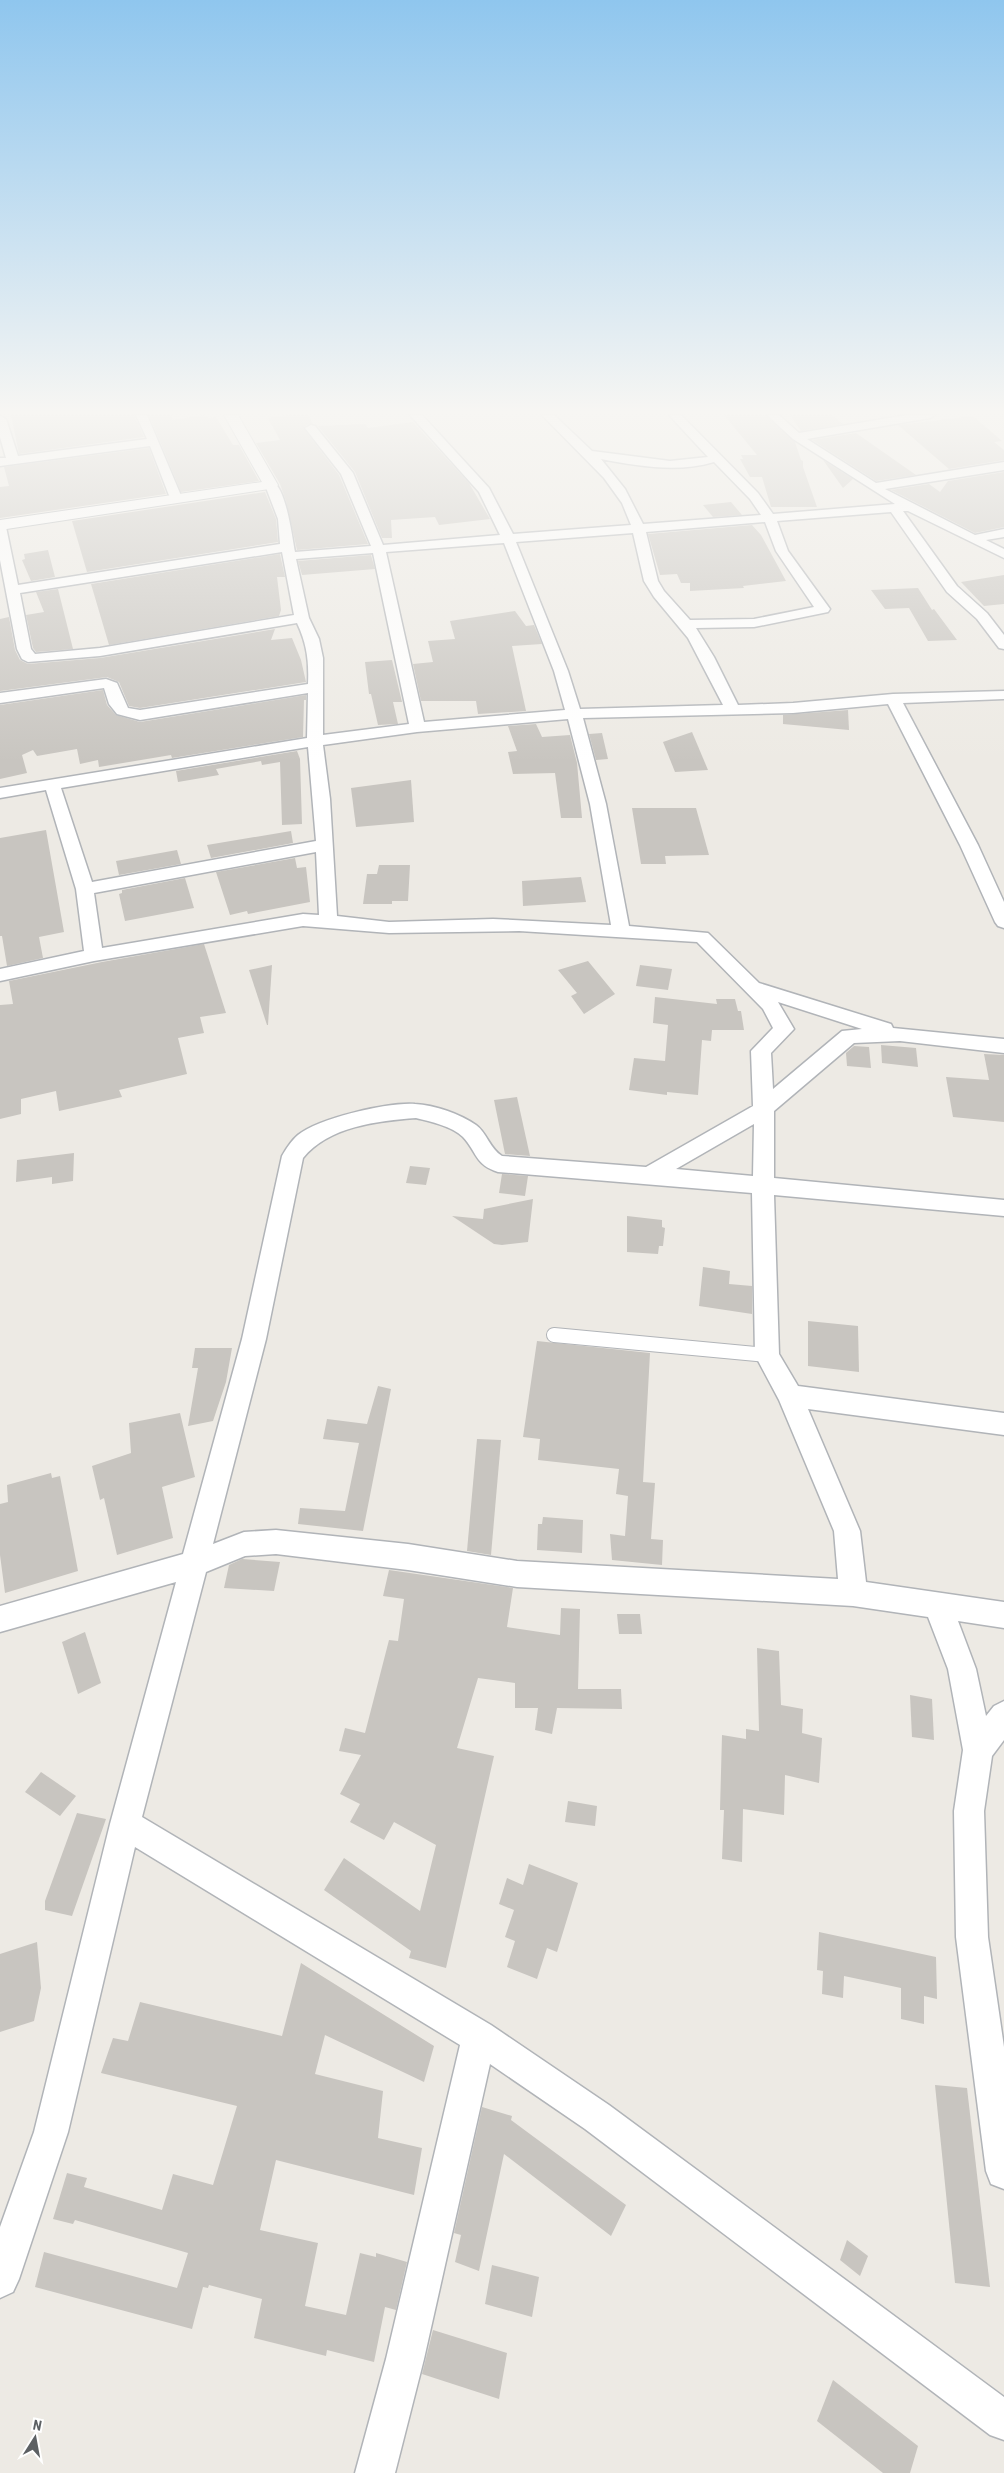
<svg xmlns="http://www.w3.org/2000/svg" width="1004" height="2473" font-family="'Roboto Condensed',sans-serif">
	<rect width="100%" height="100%" fill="#edeae4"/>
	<g fill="#c8c5c0">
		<path d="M11,415H134L144,437L19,454Z"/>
		<path d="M149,415H172V420L204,415L209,418L216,417L233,445H239L259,481L181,492Z"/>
		<path d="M287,415H308L313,424L304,426V429L339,475L368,544L297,550L286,501L280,484L256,443L280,440L268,418Z"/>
		<path d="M724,415H765L795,442L801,460L803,461V467L817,507H771L762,477H750L740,459H743L741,455H757Z"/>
		<path d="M790,415H832L843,424L801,431Z"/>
		<path d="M973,416L1002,441L994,442L1004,450V460L949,469L898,425Z"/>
		<path d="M413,422L469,483L490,519L439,525L435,517L391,520L392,538H382L355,472L318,426L365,424L368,428Z"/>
		<path d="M856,433L916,475L876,481L812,440Z"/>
		<path d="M149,448L166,494L0,518V487L9,486L4,467Z"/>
		<path d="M823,460L853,479L843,488Z"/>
		<path d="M1004,472V527L975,533L891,490L929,484L940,492L948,481Z"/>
		<path d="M265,492L276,519L278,542L87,572L72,521Z"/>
		<path d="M731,502L742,515L713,517L703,505Z"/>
		<path d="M752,525L761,535L786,581L743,586L744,588L690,591V583H681L677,574L660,575L648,534Z"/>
		<path d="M48,550L55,577L31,581L22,560L25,559L24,554Z"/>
		<path d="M280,554L285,577H277L281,610L279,616L109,645L91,584Z"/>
		<path d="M371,555L375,569L302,575L298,561Z"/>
		<path d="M1004,575V604L984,606L961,582Z"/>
		<path d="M918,588L932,610L934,609L957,640L928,641L909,608L885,609L871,590Z"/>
		<path d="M58,589L73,649L36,652L33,648L26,615L44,612L36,592Z"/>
		<path d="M515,611L526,626L534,625L542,644L512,646L526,711L478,714L476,701H421L413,664L433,662L428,641L455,639L450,621Z"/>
		<path d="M9,617L15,650L20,660L28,664L100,658L275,629L271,640L292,638L301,660L306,682L140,708L129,706L119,682L107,677L0,691V619Z"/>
		<path d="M392,660L402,702H393L398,724L378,725L371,694H369L365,662Z"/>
		<path d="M103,690L107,705L116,715L140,722L306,695V700H304L303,737L172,758L171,755L99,767L98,760L80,764L77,749L37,756L33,750L22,755L27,773L0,779V705Z"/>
		<path d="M848,710L849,730L783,724V715Z"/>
		<path d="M536,724L542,737L570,735L577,763L582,818H561L555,773L513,774L508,752L517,751L508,726Z"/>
		<path d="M692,732L708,770L675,772L663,742Z"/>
		<path d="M602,733L608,759L596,760L589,734Z"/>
		<path d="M297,751L300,759L302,824L282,825L280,762L262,765L261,761L216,769L219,775L178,782L176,771Z"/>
		<path d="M411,780L414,822L356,827L351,788Z"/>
		<path d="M632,808H696L709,855L665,856L666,864H641Z"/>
		<path d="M46,830L64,932L39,937L43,958L7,966L2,936H0V838Z"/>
		<path d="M291,831L293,843L211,858L207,845Z"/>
		<path d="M177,850L181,864L119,875L116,861Z"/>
		<path d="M295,858L297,868L306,867L310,902L248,914L247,911L230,915L216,872Z"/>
		<path d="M379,865H410L408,901H392V904H363L367,874H377Z"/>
		<path d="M581,877L586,902L523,906L522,881Z"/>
		<path d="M185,878L194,908L125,921L119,894L122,893V890Z"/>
		<path d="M204,944L226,1013L200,1017L204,1033L178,1038L187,1074L119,1090L122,1097L59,1111L56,1091L21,1099V1114L0,1119V1005L13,1004L9,981L102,962Z"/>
		<path d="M588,961L615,994L584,1014L571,996L577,993L558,970Z"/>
		<path d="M272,965L268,1025H267L249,970Z"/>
		<path d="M640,965L672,969L668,990L636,986Z"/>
		<path d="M655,997L717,1004L716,999H735L738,1011H741L744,1030H712L711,1041L702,1040L698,1095L667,1092V1095L629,1090L634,1058L665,1061L668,1025L653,1023Z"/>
		<path d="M881,1045L916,1048L918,1067L882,1063Z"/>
		<path d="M854,1046L869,1047L871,1068L847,1066L846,1053Z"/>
		<path d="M984,1054L1004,1055V1122L953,1117L946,1077L989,1080Z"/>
		<path d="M517,1097L530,1156L505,1154L494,1100Z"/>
		<path d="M74,1153L73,1181L52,1184V1177L16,1182L17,1160Z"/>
		<path d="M410,1166L430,1168L426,1185L406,1183Z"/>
		<path d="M502,1174L528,1176L525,1196L499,1193Z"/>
		<path d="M533,1199L528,1242L502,1245L494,1244L452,1216L483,1219L484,1209Z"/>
		<path d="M627,1216L662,1220V1227L665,1228L663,1246H659L658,1254L627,1252Z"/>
		<path d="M703,1267L730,1271L729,1284L752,1286V1314L699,1306Z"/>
		<path d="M808,1321L858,1326L859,1372L808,1366Z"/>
		<path d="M537,1341L650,1353L643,1482L655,1483L651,1539L663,1540L662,1565L612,1560L610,1534L625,1536L628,1496L616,1494L619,1469L538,1460L540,1439L523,1437Z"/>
		<path d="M195,1348H232L226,1382L213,1421L188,1426L198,1368H192Z"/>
		<path d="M378,1386L391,1389L363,1531L298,1524L300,1508L345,1511L359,1443L323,1439L327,1419L367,1424Z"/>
		<path d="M180,1413L195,1477L162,1487L173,1538L117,1555L104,1498L100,1500L92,1466L131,1453L129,1423Z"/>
		<path d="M477,1439L501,1440L491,1555L467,1551Z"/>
		<path d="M51,1473L52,1478L60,1476L78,1571L5,1593L0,1555V1504L8,1502L7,1485Z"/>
		<path d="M543,1517L583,1520L582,1553L537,1550L538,1524H542Z"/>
		<path d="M242,1559L280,1562L274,1591L224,1588L229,1565Z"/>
		<path d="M389,1570L513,1588L507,1627L560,1635L561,1608L580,1609L578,1689H621L622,1709L557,1708L552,1734L535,1730L538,1708H515V1683L478,1678L457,1748L494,1756L446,1968L409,1958L411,1951L324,1890L344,1858L420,1911L436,1845L394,1822L384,1840L350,1822L360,1804L340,1794L361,1755L339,1751L345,1728L365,1733L389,1640L398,1641L404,1599L383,1596Z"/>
		<path d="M617,1614H640L642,1634H619Z"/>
		<path d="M85,1632L101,1683L78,1694L62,1642Z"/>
		<path d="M757,1648L779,1651L781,1705L803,1709L802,1733L822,1738L819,1783L785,1775L784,1815L743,1809L742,1862L722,1859L724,1810H720L722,1735L746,1739V1729L759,1731Z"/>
		<path d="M910,1695L932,1699L934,1740L912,1737Z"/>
		<path d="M41,1772L76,1796L60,1816L25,1792Z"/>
		<path d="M568,1801L597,1806L595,1826L565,1822Z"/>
		<path d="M77,1813L106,1819L72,1916L45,1910V1901Z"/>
		<path d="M529,1864L578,1883L557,1952L547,1948L537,1979L507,1967L515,1941L505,1937L514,1910L499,1904L507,1878L523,1885Z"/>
		<path d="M819,1932L936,1957L937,1999L924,1996V2024L901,2019V1988L844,1976L843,1998L822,1994L823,1971L817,1970Z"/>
		<path d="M37,1942L41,1988L34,2021L0,2032V1954Z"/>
		<path d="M301,1963L434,2046L424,2082L325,2035L315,2074L383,2091L378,2138L422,2148L414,2195L276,2160L260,2230L318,2243L305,2306L346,2315L360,2253L376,2257V2253L407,2262L396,2310L385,2307L374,2362L327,2350L326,2356L254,2338L262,2299L209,2285L208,2288L203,2287L192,2329L35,2287L44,2252L177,2288L188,2253L75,2220L73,2224L53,2219L67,2173L87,2178L84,2187L162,2210L173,2174L213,2185L237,2106L101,2073L113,2038L128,2041L140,2002L282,2036Z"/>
		<path d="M935,2085L967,2088L990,2287L955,2283Z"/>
		<path d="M482,2107L512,2116L511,2120L626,2205L611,2236L504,2154L479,2271L455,2262L461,2235L454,2233Z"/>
		<path d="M847,2240L868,2256L860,2276L840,2260Z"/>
		<path d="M492,2265L539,2277L532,2317L485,2304Z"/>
		<path d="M433,2330L507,2353L499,2399L422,2374Z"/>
		<path d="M833,2380L918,2446L910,2473H883L817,2421Z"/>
	</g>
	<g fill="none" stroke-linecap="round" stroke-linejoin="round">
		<g stroke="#b1b4b8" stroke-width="16">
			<path id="lane" d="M554,1335L767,1355"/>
		</g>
		<g stroke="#b1b4b8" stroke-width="3">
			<g id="street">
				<path d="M136,415H147L182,498L180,501H172L170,498L150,446L0,466V458H6L0,437V416L6,419L18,456L147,439Z"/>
				<path d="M410,415H422L489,488L513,534L631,525L622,503L604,478L542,415H554L592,451L670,461L708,457L669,415H681L758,493L773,514L895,504L793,439L767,415H779L799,433L907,415H935L930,418L807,439L876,483L1004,462V470L885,489L975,535L1004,529V537L986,540L1004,549V558L908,511H903L957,586L987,613L1004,635V649L999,648L977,619L947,592L891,512L777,521L788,551L830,609L828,612L754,627L696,628L714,657L738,705L793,703L893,694L1004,691V699L903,703L978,845L1004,902V928L998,926L995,922L960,845L888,704L793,713L583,718L606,804L629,926L708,933L759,983L891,1024L893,1028L1004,1039V1053L900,1041L854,1043L774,1111V1178L1004,1200V1216L774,1195L779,1354L798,1386L1004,1413V1435L808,1409L860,1531L866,1582L1004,1602V1628L958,1621L976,1669L986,1716L994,1706L1004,1701V1740L992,1756L984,1811L988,1937L1004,2047V2189L991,2184L986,2171L956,1937L954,1811L963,1750L948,1669L928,1617L853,1606L517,1587L408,1570L276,1554L245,1556L206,1572L142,1817L491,2025L609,2105L1004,2397V2440L990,2435L585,2129L490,2064L424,2359L395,2473H355L386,2359L460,2045L135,1847L68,2132L19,2279L13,2292L0,2298V2227L34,2132L110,1824L176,1582L0,1632V1606L183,1554L242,1339L282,1156C286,1149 292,1140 298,1135C319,1118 389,1102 415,1104C435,1105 460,1114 476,1125C487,1133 490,1149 502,1156L646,1167L753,1106L751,1051L773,1028L763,1009L697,942L519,931L389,933L303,926L94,961L0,981V969L84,951L76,889L46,790L0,798V788L307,738L308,693L140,720L117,714L109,704L104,688L0,703V693L106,679L117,683L128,708L140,710L308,684C309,661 307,644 297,623L100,656L28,662L22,659L17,649L0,560V523L6,527L18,585L280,544L278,519L265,485L271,481C286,485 292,537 295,552L371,546L341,474L305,428L311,425L315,426L353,473L383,545L500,535L479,492ZM601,459C638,466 677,473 714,462L750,499L761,515L643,524L625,489ZM765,522L776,551L814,607L754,619L690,620L664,591L658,581L646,532ZM633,533L644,581L654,597L688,638L723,705L580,709L568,671L516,542ZM504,543L554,671L565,710L424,722L386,552ZM282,552L294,615L100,648L35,654L31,649L20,593ZM373,553L409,724L323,735V658L319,639L309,618L296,559ZM568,719L590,804L611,925L493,919L389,922L337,916L330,799L323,745L417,732ZM308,747L316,841L92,882L61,788ZM316,852L319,915L303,914L102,948L94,893ZM778,1002L862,1029L842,1031L773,1089L771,1053L794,1029ZM416,1118C431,1122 452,1126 463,1137C477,1152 475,1165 498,1172L752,1193L755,1355L779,1400L834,1531L838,1579L517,1561L408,1544L276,1530L244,1532L213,1544L266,1339L303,1158C329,1126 378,1121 416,1118ZM754,1124L753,1176L676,1169Z"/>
			</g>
		</g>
		<g stroke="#b0b4b7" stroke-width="2">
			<path id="secondary" d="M224,415H238L278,485L276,488L0,530V520L262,482Z"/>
		</g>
		<use href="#lane" stroke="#fff" stroke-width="14"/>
		<use href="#street" fill="#fff" fill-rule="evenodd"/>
		<use href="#secondary" fill="#fff" fill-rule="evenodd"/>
	</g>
	<linearGradient id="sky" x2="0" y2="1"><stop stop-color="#8fc6ee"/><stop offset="0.54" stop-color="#f7f6f3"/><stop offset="1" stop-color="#f7f6f3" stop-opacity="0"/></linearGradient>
	<rect width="1004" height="762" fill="url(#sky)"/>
	<g transform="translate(35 2438) rotate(11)" stroke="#ffffff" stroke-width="4" paint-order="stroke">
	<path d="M0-4L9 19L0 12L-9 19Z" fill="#5c6063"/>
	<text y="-8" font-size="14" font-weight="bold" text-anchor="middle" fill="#5c6063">N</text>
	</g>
</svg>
